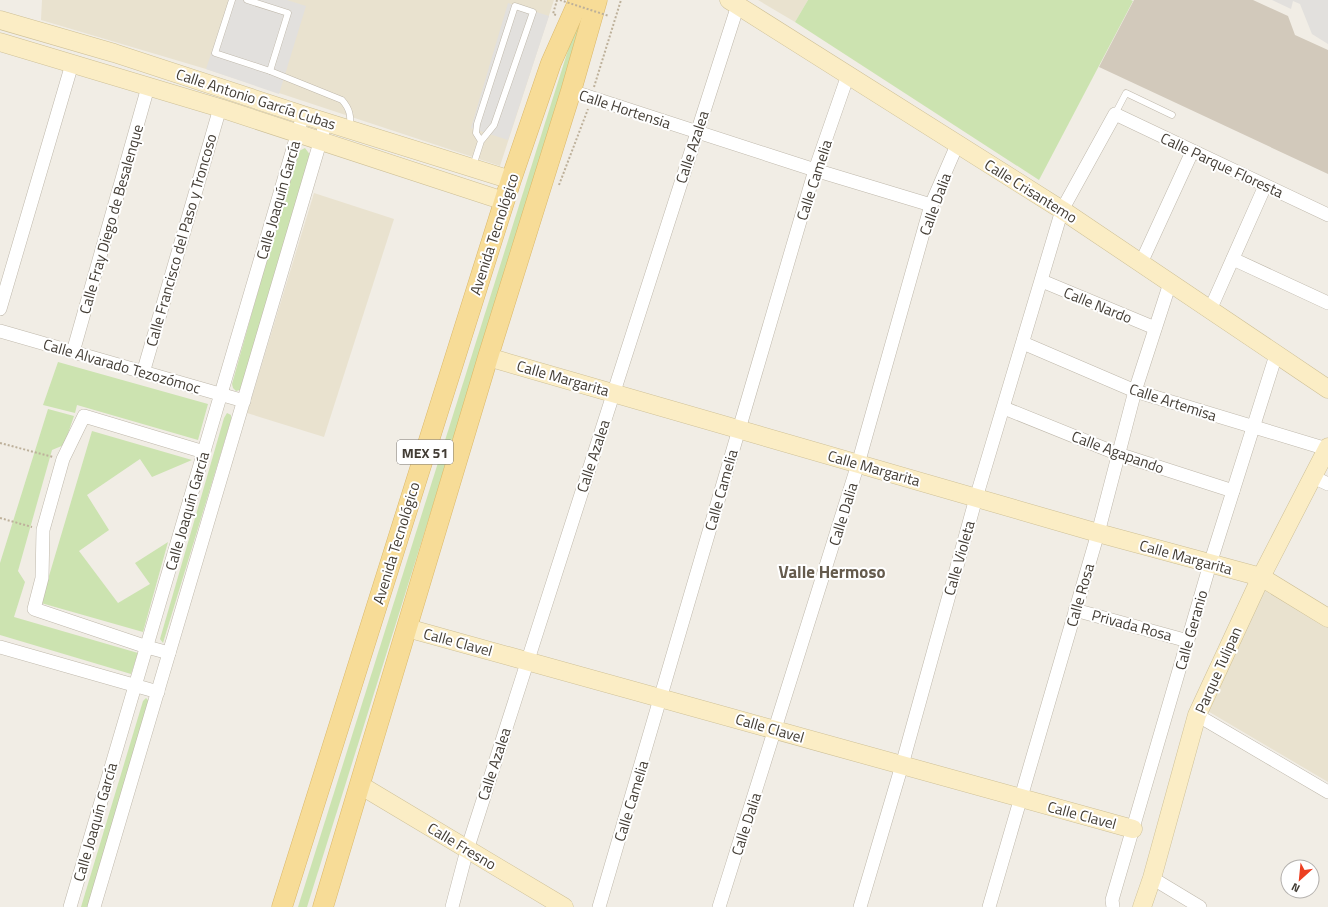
<svg xmlns="http://www.w3.org/2000/svg" width="1328" height="907" font-family="'Titillium Web',sans-serif">
	<rect width="100%" height="100%" fill="#f1ede5"/>
	<g fill="#e9e2cf">
		<path d="M42,0H554L500,166L206,69L41,20Z"/>
		<path d="M758,0H808L795,22Z"/>
		<path d="M314,193L394,219L324,437L247,413Z"/>
		<path d="M1265,589L1328,626V782L1206,710Z"/>
	</g>
	<g fill="#cce3b0">
		<path d="M808,0H1131L1133,1L1039,180L795,22Z"/>
		<path d="M580,12L587,14L307,907H298Z"/>
		<path d="M305,148L311,156L240,390L236,391L233,388L232,384L297,152Z"/>
		<path d="M58,362L208,404L198,440L77,405L75,413L43,405Z"/>
		<path d="M48,409L74,416L64,445L52,450L18,571L25,582L14,617L138,653L131,674L0,635V563Z"/>
		<path d="M227,413L231,415V420L163,643L160,639L224,418Z"/>
		<path d="M92,431L192,460L152,477L140,459L87,495L109,530L79,551L118,603L150,584L135,563L168,542L143,632L41,603Z"/>
		<path d="M146,698L149,701L88,907H81L143,701Z"/>
	</g>
	<g fill="#e2e0dd">
		<path d="M229,0H287L306,6L279,94L206,69Z"/>
		<path d="M1272,0H1328V44L1312,34L1300,4L1293,1L1291,9Z"/>
		<path d="M508,3L549,16L508,140L471,128Z"/>
	</g>
	<path fill="#d2c9bb" d="M1134,0H1253L1288,16L1295,35L1328,50V174L1099,67Z"/>
	<g fill="none" stroke-linecap="round" stroke-linejoin="round">
		<g stroke="#bfb8ab" stroke-width="7">
			<g id="lane">
				<path d="M232,0L215,53L270,71L342,100C350,109 351,116 350,128"/>
				<path d="M247,0L288,13L270,71"/>
				<path d="M1115,114L1126,93L1172,115"/>
				<path d="M473,166L481,141L494,125L533,12L515,6L477,124L476,133L481,141"/>
			</g>
		</g>
		<g stroke="#bfb8ab" stroke-width="14">
			<g id="street">
				<path d="M571,91L815,170L931,205"/>
				<path d="M1233,259L1328,303"/>
				<path d="M1141,263L1192,152"/>
				<path d="M1042,281L1155,328"/>
				<path d="M0,309L72,64"/>
				<path d="M1210,310L1265,186"/>
				<path d="M0,331L244,401"/>
				<path d="M1023,343L1135,391L1327,449"/>
				<path d="M73,352L148,87"/>
				<path d="M143,373L220,108"/>
				<path d="M1004,408L1118,454L1233,491"/>
				<path d="M1313,477L1328,484"/>
				<path d="M1075,610L1188,641"/>
				<path d="M0,647L158,692"/>
				<path d="M169,653L147,647L34,609L42,578L43,530L63,459L84,416L204,452"/>
				<path d="M1197,715L1328,792"/>
				<path d="M1152,878L1200,907"/>
				<path d="M70,907L300,125"/>
				<path d="M94,907L326,122"/>
				<path d="M452,907L467,850L738,5"/>
				<path d="M599,907L815,170L848,75"/>
				<path d="M719,907L858,464L931,205L957,145"/>
				<path d="M860,907L902,765L976,498L1062,210L1115,114L1328,215"/>
				<path d="M989,907L1098,533L1135,391L1170,283"/>
				<path d="M1113,907L1112,900L1210,564L1276,355"/>
			</g>
		</g>
		<g stroke="#cec097" stroke-width="19">
			<g id="secondary">
				<path d="M729,0L1062,210L1328,389"/>
				<path d="M0,20L114,53L303,115L511,180"/>
				<path d="M0,42L220,108L504,201"/>
				<path d="M488,357L1098,533L1261,577L1328,618"/>
				<path d="M407,628L1133,829"/>
				<path d="M360,785L564,907"/>
				<path d="M1142,907L1152,878L1197,715L1261,577L1328,447"/>
			</g>
		</g>
		<g stroke="#dbb869" stroke-width="21">
			<g id="primary">
				<path d="M282,907L511,180L551,63L579,0"/>
				<path d="M323,907L488,357L571,91L597,0"/>
			</g>
		</g>
		<g stroke="#bdb09a" stroke-width="2" stroke-dasharray="2 2" stroke-linecap="butt">
			<path d="M556,15L553,14L557,0"/>
			<path d="M594,87L621,0"/>
			<path d="M559,185L588,109"/>
			<path d="M0,443L53,457"/>
			<path d="M0,518L32,527"/>
		</g>
		<use href="#lane" stroke="#fff" stroke-width="6"/>
		<use href="#street" stroke="#fff" stroke-width="13"/>
		<use href="#secondary" stroke="#fbedc5" stroke-width="18"/>
		<use href="#primary" stroke="#f7dc97" stroke-width="20"/>
		<path stroke="#bdb09a" stroke-width="2" stroke-dasharray="2 2" stroke-linecap="butt" d="M560,0L609,16"/>
	</g>
	<g text-anchor="middle" dominant-baseline="central" stroke-width="4" stroke-linejoin="round" paint-order="stroke">
		<rect fill="#fff" stroke="#7b7772" stroke-width="1" x="397" y="440" width="56" height="24" rx="3"/>
		<g font-size="14" font-weight="bold" fill="#433d35">
			<text x="425" y="452">MEX 51</text>
		</g>
		<g font-size="15" fill="#433d35" stroke="#fff">
			<text transform="translate(256 99) rotate(18)">Calle Antonio García Cubas</text>
			<text transform="translate(625 109) rotate(18)">Calle Hortensia</text>
			<text transform="translate(692 147) rotate(-72)">Calle Azalea</text>
			<text transform="translate(1222 165) rotate(25)">Calle Parque Floresta</text>
			<text transform="translate(814 180) rotate(-72)">Calle Camelia</text>
			<text transform="translate(1031 191) rotate(32)">Calle Crisantemo</text>
			<text transform="translate(278 200) rotate(-74)">Calle Joaquín García</text>
			<text transform="translate(935 204) rotate(-70)">Calle Dalia</text>
			<text transform="translate(111 219) rotate(-74)">Calle Fray Diego de Besalenque</text>
			<text transform="translate(494 234) rotate(-72)">Avenida Tecnológico</text>
			<text transform="translate(181 240) rotate(-74)">Calle Francisco del Paso y Troncoso</text>
			<text transform="translate(1098 305) rotate(22)">Calle Nardo</text>
			<text transform="translate(122 366) rotate(16)">Calle Alvarado Tezozómoc</text>
			<text transform="translate(563 378) rotate(16)">Calle Margarita</text>
			<text transform="translate(1173 402) rotate(18)">Calle Artemisa</text>
			<text transform="translate(1118 452) rotate(20)">Calle Agapando</text>
			<text transform="translate(593 456) rotate(-72)">Calle Azalea</text>
			<text transform="translate(874 468) rotate(16)">Calle Margarita</text>
			<text transform="translate(721 490) rotate(-74)">Calle Camelia</text>
			<text transform="translate(187 511) rotate(-74)">Calle Joaquín García</text>
			<text transform="translate(843 514) rotate(-73)">Calle Dalia</text>
			<text transform="translate(396 543) rotate(-73)">Avenida Tecnológico</text>
			<text transform="translate(1186 557) rotate(15)">Calle Margarita</text>
			<text transform="translate(959 558) rotate(-74)">Calle Violeta</text>
			<text transform="translate(1080 595) rotate(-74)">Calle Rosa</text>
			<text transform="translate(1132 625) rotate(15)">Privada Rosa</text>
			<text transform="translate(1191 630) rotate(-74)">Calle Geranio</text>
			<text transform="translate(458 642) rotate(15)">Calle Clavel</text>
			<text transform="translate(1218 670) rotate(-66)">Parque Tulipan</text>
			<text transform="translate(770 728) rotate(16)">Calle Clavel</text>
			<text transform="translate(494 764) rotate(-72)">Calle Azalea</text>
			<text transform="translate(631 801) rotate(-73)">Calle Camelia</text>
			<text transform="translate(1082 815) rotate(15)">Calle Clavel</text>
			<text transform="translate(95 822) rotate(-74)">Calle Joaquín García</text>
			<text transform="translate(746 824) rotate(-72)">Calle Dalia</text>
			<text transform="translate(462 846) rotate(31)">Calle Fresno</text>
		</g>
		<g font-size="17" font-weight="bold" fill="#655b4d" stroke="#fff">
			<text x="832" y="572">Valle Hermoso</text>
		</g>
	</g>
	<g transform="translate(1300 879) rotate(207)"><circle r="19" fill="#ffffff" stroke="#b4b1ae"/>
	<path d="M0-3L7 15L0 10L-7 15Z" fill="#ec3f21"/>
	<text y="-6" font-size="11" font-weight="bold" text-anchor="middle" fill="#433d35">N</text>
	</g>
</svg>
